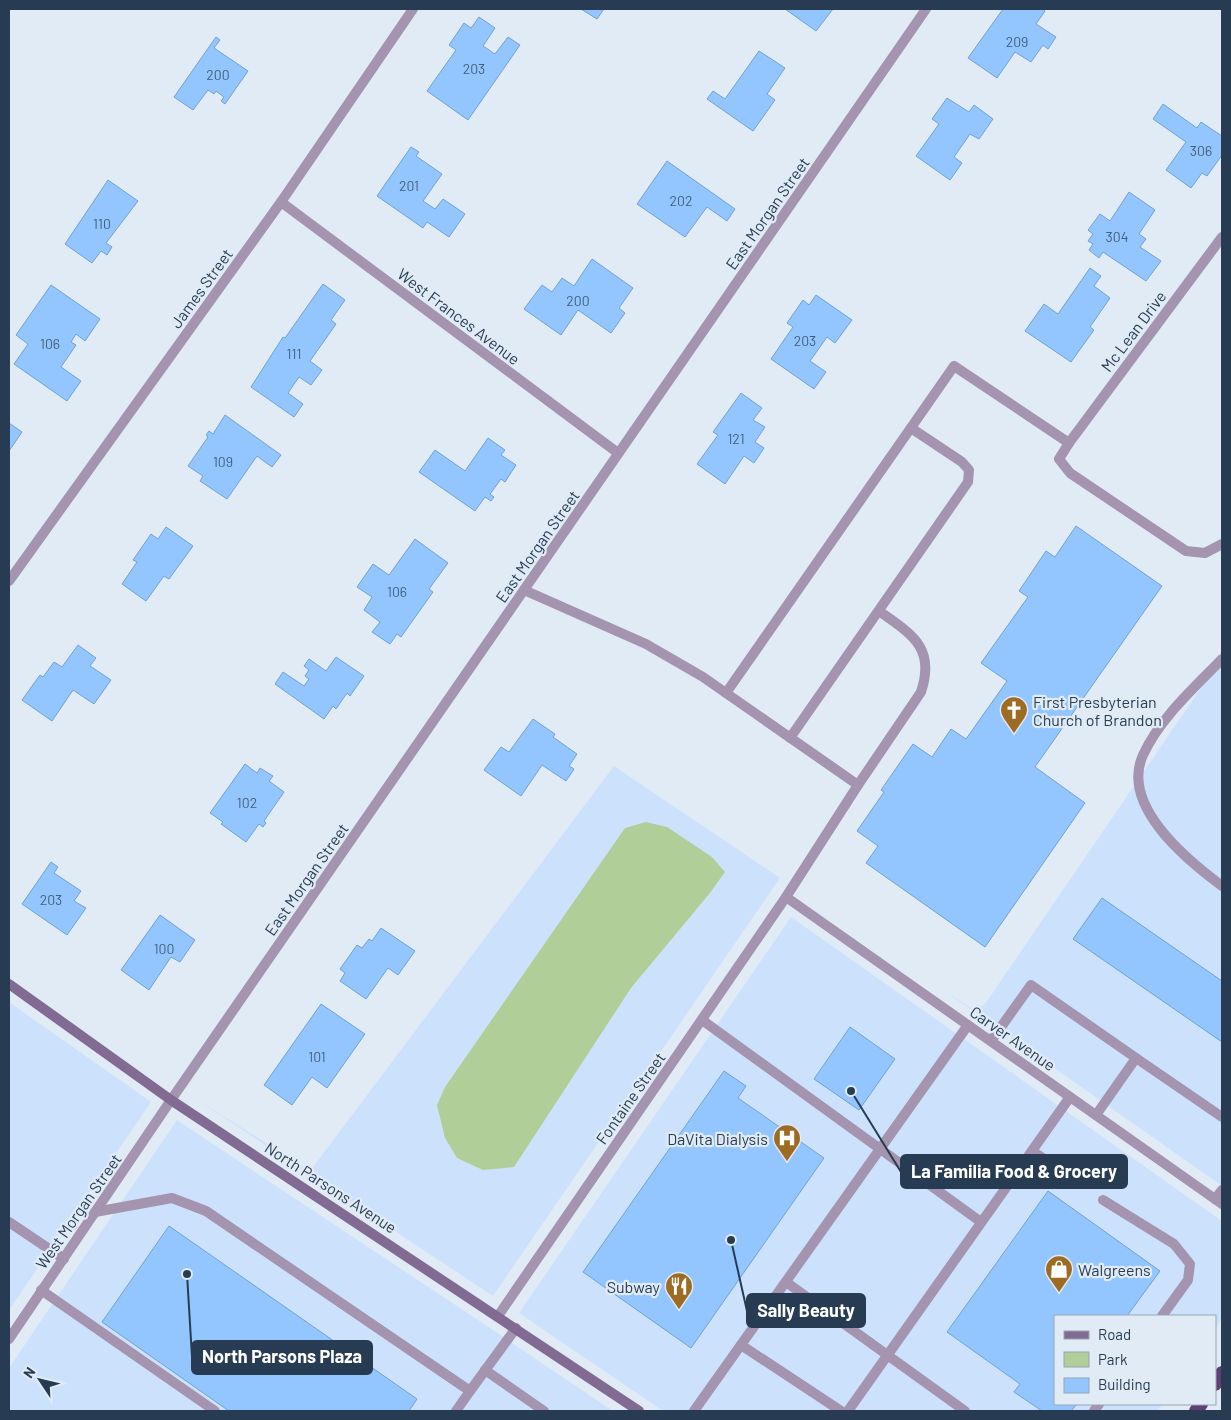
<svg xmlns="http://www.w3.org/2000/svg" width="1231" height="1420" font-family="Barlow,sans-serif">
	<rect width="100%" height="100%" fill="#e0ebf6"/>
	<g fill="#cce2fc" fill-rule="evenodd">
		<path d="M1222,657V1186L942,989L971,1008H979L985,1004Z"/>
		<path d="M614,766L780,878L493,1296L193,1097L310,1171ZM712,857L725,872L710,893L631,988Z"/>
		<path d="M791,917L1222,1221V1318L1215,1329V1316H1055V1404H1163L1157,1411H663L519,1313Z"/>
		<path d="M9,1002L151,1102L9,1310Z"/>
		<path d="M177,1120L490,1328L613,1411H9V1368Z"/>
	</g>
	<path fill="#b0ce97" d="M646,822L667,827L712,857L725,872L710,893L631,988L514,1167L483,1170L457,1158L445,1138L437,1105L445,1087L625,828Z"/>
	<g fill="#93c6ff" stroke="#6fa1d7">
		<path d="M581,9H604L597,19Z"/>
		<path d="M785,9H833L816,31Z"/>
		<path d="M1003,9H1043L1045,11L1036,24L1056,37L1048,49L1043,45L1031,62L1015,52L997,78L968,58Z"/>
		<path d="M479,17L495,28L483,46L495,54L508,37L520,45L468,120L427,91L456,50L449,45L464,23L471,28Z"/>
		<path d="M216,37L220,40L214,48L248,71L225,104L221,101L224,97L216,91L214,94L208,90L193,110L174,97Z"/>
		<path d="M759,51L785,68L767,94L775,100L753,131L707,99L713,91L725,99Z"/>
		<path d="M947,98L969,112L974,105L993,119L979,139L970,134L954,157L962,163L950,180L916,156L939,124L932,119Z"/>
		<path d="M1163,104L1197,128L1201,122L1222,136V155L1207,176L1202,173L1191,188L1166,170L1186,142L1153,119Z"/>
		<path d="M411,147L419,152L416,156L442,174L423,201L435,209L443,199L465,214L449,237L427,222L423,228L377,196Z"/>
		<path d="M667,161L735,209L727,221L707,207L685,237L637,204Z"/>
		<path d="M108,180L138,201L106,243L112,247L107,255L101,251L92,263L65,244Z"/>
		<path d="M1129,192L1155,210L1139,234L1146,239L1140,247L1161,261L1146,281L1103,252L1099,258L1089,250L1093,244L1088,241L1093,234L1088,230L1100,214L1110,221Z"/>
		<path d="M592,259L633,288L619,308L625,313L611,333L578,310L561,335L524,309L542,285L552,292L562,278L574,286Z"/>
		<path d="M1090,268L1101,276L1094,286L1110,298L1090,327L1094,330L1071,362L1025,331L1044,304L1058,314Z"/>
		<path d="M323,284L345,300L331,320L336,324L310,361L322,370L311,385L299,377L288,393L303,404L294,417L251,387L283,337L285,338Z"/>
		<path d="M51,285L100,319L85,341L76,334L71,342L76,345L61,367L81,381L67,401L14,364L28,344L16,335Z"/>
		<path d="M816,295L852,320L835,343L827,337L810,361L826,372L814,389L771,359L793,327L787,323L803,300L809,305Z"/>
		<path d="M741,393L762,408L753,420L765,427L755,442L764,448L754,463L744,456L725,484L697,464L718,435L713,432Z"/>
		<path d="M225,415L281,455L272,467L257,456L227,499L200,481L203,476L188,466L208,437L206,435L209,431L213,434Z"/>
		<path d="M9,423L22,432L9,451Z"/>
		<path d="M488,438L505,450L501,455L516,465L505,482L501,479L490,494L494,497L491,501L485,497L475,511L419,472L435,450L465,471Z"/>
		<path d="M1076,526L1162,586L1035,767L1085,803L985,947L866,863L878,846L857,831L884,792L881,790L913,744L932,757L951,729L966,739L1007,681L981,663L1028,597L1019,591L1046,551L1055,557Z"/>
		<path d="M166,527L193,546L169,579L164,576L146,601L122,584L137,562L133,560L151,534L158,539Z"/>
		<path d="M415,539L448,563L429,589L433,592L401,637L397,634L390,644L372,632L380,622L364,610L372,597L357,587L373,564L389,575Z"/>
		<path d="M78,645L96,658L90,666L111,680L94,704L73,690L52,721L22,700L40,675L43,677L54,662L62,667Z"/>
		<path d="M336,657L364,676L350,696L347,693L336,709L333,706L324,719L275,684L283,672L304,686L309,679L305,676L309,670L304,666L309,659L326,671Z"/>
		<path d="M533,719L555,734L553,737L577,754L569,766L574,769L566,781L542,765L521,796L484,770L501,747L509,752Z"/>
		<path d="M245,764L257,773L260,768L273,776L269,781L284,792L264,821L266,823L263,827L259,824L246,842L221,824L223,822L210,813Z"/>
		<path d="M51,862L58,867L54,873L81,891L74,901L86,908L67,935L22,904Z"/>
		<path d="M1102,898L1222,981V1042L1073,939Z"/>
		<path d="M160,915L195,940L180,962L171,957L149,990L121,970Z"/>
		<path d="M381,928L415,951L398,975L388,968L366,999L340,981L345,973L340,969L357,945L362,948L369,939L372,941Z"/>
		<path d="M321,1004L365,1034L327,1088L312,1077L292,1105L264,1085Z"/>
		<path d="M850,1027L895,1059L859,1110L814,1079Z"/>
		<path d="M724,1071L746,1086L738,1098L824,1158L691,1348L583,1272Z"/>
		<path d="M1048,1191L1160,1271L1127,1316H1055V1404H1077L1071,1411H1042L1014,1392L1020,1384L947,1332Z"/>
		<path d="M169,1226L417,1399L409,1411H229L102,1322Z"/>
	</g>
	<g fill="none" stroke-linecap="round" stroke-linejoin="round">
		<g stroke="#a494af" stroke-width="10">
			<path d="M524,590L646,644L703,677L858,785L786,897"/>
			<path d="M1222,659C1194,688 1160,718 1143,755C1120,806 1187,860 1222,886"/>
			<path d="M726,693L954,366L1069,443L1059,459L1070,473L1186,551L1205,553L1222,544"/>
			<path d="M790,738L968,482L969,470L962,462L911,428"/>
			<path d="M858,785L921,692C936,647 911,634 879,611"/>
			<path d="M702,1020L981,1222"/>
			<path d="M991,1041L1031,985L1136,1058"/>
			<path d="M1096,1115L1136,1058L1222,1117"/>
			<path d="M1032,1151L1071,1177"/>
			<path d="M1215,1199L1222,1190"/>
			<path d="M1103,1200L1174,1244L1190,1264L1188,1280L1162,1316"/>
			<path d="M95,1212L172,1198L206,1211L470,1391L516,1328"/>
			<path d="M9,1222L64,1259"/>
			<path d="M786,1282L965,1411"/>
			<path d="M41,1290L215,1411"/>
			<path d="M741,1345L841,1411"/>
			<path d="M485,1370L544,1411"/>
			<path d="M456,1411L470,1391"/>
			<path d="M694,1411L968,1025"/>
			<path d="M848,1411L1070,1097"/>
			<path d="M1094,1411L1099,1404"/>
		</g>
		<g stroke="#a494af" stroke-width="10">
			<path d="M281,202L618,453"/>
			<path d="M1069,443L1222,237"/>
			<path d="M9,581L281,202L413,9"/>
			<path d="M498,1316L786,897L1222,1204"/>
			<path d="M9,1339L171,1100L926,9"/>
		</g>
		<path stroke="#826b92" stroke-width="10" d="M9,984L171,1100L639,1411"/>
		<g stroke="#604074" stroke-width="14">
			<path d="M1215,1384L1222,1373"/>
			<path d="M1196,1411L1201,1404"/>
		</g>
	</g>
	<defs>
		<g id="church-pin" transform="scale(1.4375)"><path d="M0 17L-7.5 6A9.5 9.5 0 1 1 7.5 6Z" fill="#9e6b22" stroke="#e0ebf6"/><path d="M-1.2-6h2.4v3.5h3.3v2.4h-3.3V6h-2.4V-.1h-3.3v-2.4h3.3Z" fill="#fff"/></g>
		<g id="hospital-pin" transform="scale(1.4375)"><path d="M0 17L-7.5 6A9.5 9.5 0 1 1 7.5 6Z" fill="#9e6b22" stroke="#e0ebf6"/><path d="M-5-5h3v3.5h4V-5h3V5h-3V1.5h-4V5h-3Z" fill="#fff"/></g>
		<g id="shop-pin" transform="scale(1.4375)"><path d="M0 17L-7.5 6A9.5 9.5 0 1 1 7.5 6Z" fill="#9e6b22" stroke="#e0ebf6"/><path d="M-5-2.5h2.3a2.7 3.5 0 0 1 5.4 0H5L5.5 6h-11ZM-1.5-2.5h3a1.5 2.3 0 0 0-3 0Z" fill="#fff"/></g>
		<g id="restaurant-pin" transform="scale(1.4375)"><path d="M0 17L-7.5 6A9.5 9.5 0 1 1 7.5 6Z" fill="#9e6b22" stroke="#e0ebf6"/><path d="M-5-6h1v4h1v-4h1v4h1v-4h1v5L-1.5 .5V6h-2V.5L-5-1ZM5-6V6H3V1.5H1.5Q1.5-4 5-6Z" fill="#fff"/></g>
	</defs>
	<g fill-rule="evenodd">
		<use href="#church-pin" x="1014" y="710"/>
		<use href="#hospital-pin" x="787" y="1138"/>
		<use href="#shop-pin" x="1059" y="1269"/>
		<use href="#restaurant-pin" x="679" y="1286"/>
	</g>
	<g text-anchor="middle" dominant-baseline="central" stroke-width="4.5" stroke-linejoin="round" paint-order="stroke">
		<g font-size="14" fill="#425e7e">
			<text x="1017" y="41">209</text>
			<text x="474" y="68">203</text>
			<text x="218" y="74">200</text>
			<text x="1201" y="150">306</text>
			<text x="409" y="185">201</text>
			<text x="681" y="200">202</text>
			<text x="102" y="223">110</text>
			<text x="1117" y="236">304</text>
			<text x="578" y="300">200</text>
			<text x="805" y="340">203</text>
			<text x="50" y="343">106</text>
			<text x="294" y="353">111</text>
			<text x="736" y="438">121</text>
			<text x="223" y="461">109</text>
			<text x="397" y="591">106</text>
			<text x="247" y="802">102</text>
			<text x="51" y="899">203</text>
			<text x="164" y="948">100</text>
			<text x="317" y="1056">101</text>
		</g>
		<g font-size="16" fill="#273c53" stroke="#e0ebf6">
			<text transform="translate(767 213) rotate(-55)">East Morgan Street</text>
			<text transform="translate(201 288) rotate(-54)">James Street</text>
			<text transform="translate(459 316) rotate(37)">West Frances Avenue</text>
			<text transform="translate(1133 331) rotate(-53)">Mc Lean Drive</text>
			<text transform="translate(537 546) rotate(-55)">East Morgan Street</text>
			<text transform="translate(306 879) rotate(-55)">East Morgan Street</text>
			<text transform="translate(1013 1038) rotate(35)">Carver Avenue</text>
			<text transform="translate(630 1098) rotate(-55)">Fontaine Street</text>
			<text transform="translate(331 1187) rotate(33)">North Parsons Avenue</text>
			<text transform="translate(78 1211) rotate(-55)">West Morgan Street</text>
		</g>
		<g font-size="16" fill="#273c53" stroke="#e0ebf6" text-anchor="start">
			<text x="1033" y="701">First Presbyterian<tspan x="1033" dy="18">Church of Brandon</tspan></text>
			<text x="768" y="1138" text-anchor="end">DaVita Dialysis</text>
			<text x="1078" y="1269">Walgreens</text>
			<text x="660" y="1286" text-anchor="end">Subway</text>
		</g>
	</g>
	<path fill="none" stroke="#273c53" stroke-width="2" d="M851 1091L901 1172M731 1240L747 1311M187 1274L192 1357"/>
	<g fill="#273c53" stroke="#e0ebf6" stroke-width="2">
		<circle cx="851" cy="1091" r="5"/>
		<circle cx="731" cy="1240" r="5"/>
		<circle cx="187" cy="1274" r="5"/>
	</g>
	<g fill="#273c53" stroke="#273c53" stroke-width="2">
		<rect x="901" y="1155" width="226" height="33" rx="5"/>
		<rect x="747" y="1294" width="118" height="33" rx="5"/>
		<rect x="192" y="1341" width="180" height="33" rx="5"/>
	</g>
	<g font-size="18" text-anchor="middle" font-weight="bold" fill="#fff">
		<text x="1014" y="1178">La Familia Food &amp; Grocery</text>
		<text x="806" y="1317">Sally Beauty</text>
		<text x="282" y="1363">North Parsons Plaza</text>
	</g>
	<rect width="1231" height="1420" fill="none" stroke="#273c53" stroke-width="20"/>
	<rect x="1054" y="1315" width="162" height="90" fill="#e0ebf6" stroke="#96a5b5"/>
	<rect x="1064" y="1331" width="25" height="8" fill="#826b92" stroke="#96a5b5"/>
	<text x="1098" y="1340" font-size="15" fill="#273c53">Road</text>
	<rect x="1064" y="1352" width="25" height="15" fill="#b0ce97" stroke="#96a5b5"/>
	<text x="1098" y="1365" font-size="15" fill="#273c53">Park</text>
	<rect x="1064" y="1378" width="25" height="15" fill="#93c6ff" stroke="#96a5b5"/>
	<text x="1098" y="1390" font-size="15" fill="#273c53">Building</text>
	<g transform="translate(40 1380) rotate(305)" stroke="#e0ebf6" stroke-width="4" paint-order="stroke">
	<path d="M0-4L9 19L0 12L-9 19Z" fill="#273c53"/>
	<text y="-8" font-size="14" font-weight="bold" text-anchor="middle" fill="#273c53">N</text>
	</g>
</svg>
